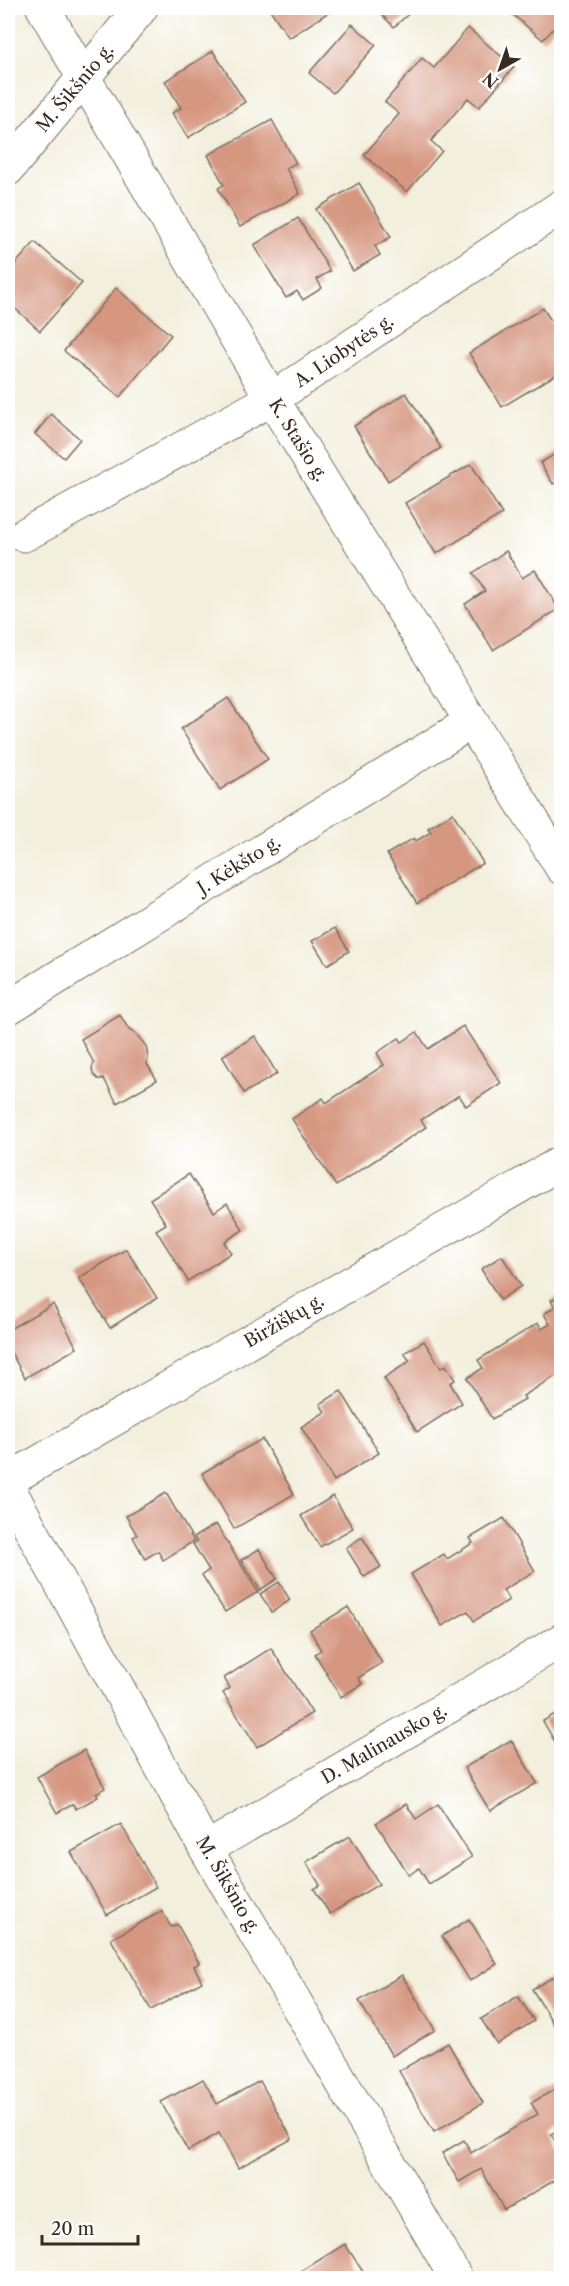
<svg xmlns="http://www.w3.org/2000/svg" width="569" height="2286" font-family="'Libre Caslon Text',serif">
	<rect width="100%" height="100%" fill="#fff"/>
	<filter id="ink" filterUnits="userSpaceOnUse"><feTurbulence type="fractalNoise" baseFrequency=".0167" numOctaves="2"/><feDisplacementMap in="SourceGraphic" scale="12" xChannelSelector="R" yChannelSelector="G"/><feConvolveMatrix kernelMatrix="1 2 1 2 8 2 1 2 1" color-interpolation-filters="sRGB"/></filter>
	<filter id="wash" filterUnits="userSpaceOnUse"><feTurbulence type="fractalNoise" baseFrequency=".008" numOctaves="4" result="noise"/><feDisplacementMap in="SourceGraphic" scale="24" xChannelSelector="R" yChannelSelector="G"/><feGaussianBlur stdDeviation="1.35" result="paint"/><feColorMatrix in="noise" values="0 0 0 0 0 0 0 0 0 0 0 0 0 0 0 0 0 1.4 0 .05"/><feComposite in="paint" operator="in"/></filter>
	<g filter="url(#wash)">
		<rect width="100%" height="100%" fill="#f3efdd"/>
		<g id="blocks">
			<g fill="#d69781">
				<path d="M269,8H326L329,12L289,38Z"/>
				<path d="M375,8H415L394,27Z"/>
				<path d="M505,8H562V19L543,40Z"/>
				<path d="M352,24L376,45L333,93L309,73Z"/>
				<path d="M468,28L514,67L479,107L468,98L431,141L442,151L407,192L364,155L399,114L385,102L422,58L434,68Z"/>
				<path d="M213,51L245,102L188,138L172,113L181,108L165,81Z"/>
				<path d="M272,120L296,163L286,168L300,194L240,227L218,188L224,185L208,155Z"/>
				<path d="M359,183L391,237L375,246L380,255L353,271L316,209Z"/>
				<path d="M298,218L330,271L317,279L322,288L303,300L297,291L286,298L254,245Z"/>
				<path d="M35,242L82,283L40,331L8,302V272Z"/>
				<path d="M116,288L171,335L120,397L64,351Z"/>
				<path d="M543,308L562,338V371L502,407L469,353Z"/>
				<path d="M406,393L441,448L388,481L354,426Z"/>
				<path d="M51,414L80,439L64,458L35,434Z"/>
				<path d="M562,450V479L553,484L540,463Z"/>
				<path d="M471,464L502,514L436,554L405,503Z"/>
				<path d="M506,551L522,578L535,570L559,609L493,650L465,604L485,591L473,573Z"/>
				<path d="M228,698L268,759L220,790L181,729Z"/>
				<path d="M453,813L483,863L417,903L387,854L414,838L416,841L431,832L428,828Z"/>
				<path d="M335,928L349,951L327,965L312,941Z"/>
				<path d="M120,1015L129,1030L136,1034L146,1046L148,1057L147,1064L157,1080L117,1103L104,1079H98L93,1074L92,1068L94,1063L81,1039Z"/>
				<path d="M463,1026L501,1083L466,1106L459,1095L421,1120L426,1127L336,1186L292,1119L323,1098L326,1103L384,1065L377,1053L399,1038L402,1042L417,1032L428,1049Z"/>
				<path d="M255,1036L277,1074L244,1093L222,1056Z"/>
				<path d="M189,1174L214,1212L227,1203L243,1230L224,1242L231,1253L188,1281L156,1230L166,1224L150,1199Z"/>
				<path d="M126,1249L157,1298L110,1328L79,1278Z"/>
				<path d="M502,1256L521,1286L500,1300L481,1269Z"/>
				<path d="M562,1294V1372L523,1396L525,1399L492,1419L467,1378L483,1368L478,1360L538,1323L542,1329L550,1324L544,1314L555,1307L551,1300Z"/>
				<path d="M53,1304L77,1348L25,1378L8,1347V1330Z"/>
				<path d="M424,1341L441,1368L446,1365L455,1380L450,1383L462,1403L417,1432L384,1378L410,1361L404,1353Z"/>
				<path d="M341,1391L379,1453L334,1481L301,1427L325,1412L320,1404Z"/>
				<path d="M262,1439L294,1494L234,1529L202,1473Z"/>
				<path d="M166,1493L194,1541L163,1560L158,1551L145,1559L133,1537L137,1535L126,1516Z"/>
				<path d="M333,1496L353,1528L320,1547L301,1516Z"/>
				<path d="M504,1518L535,1571L503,1590L509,1600L474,1621L468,1611L442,1626L411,1574L444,1554L447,1559L473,1543L470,1538Z"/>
				<path d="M216,1524L258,1592L225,1612L202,1575L209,1570L193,1544L197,1542L194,1537Z"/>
				<path d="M362,1537L381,1567L364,1577L346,1548Z"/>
				<path d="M259,1549L277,1579L260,1590L241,1560Z"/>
				<path d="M279,1582L290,1600L272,1612L260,1594Z"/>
				<path d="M348,1607L382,1663L358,1678L362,1684L341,1697L315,1654L321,1650L310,1630Z"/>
				<path d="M271,1648L312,1713L257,1747L223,1693L230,1688L224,1678Z"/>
				<path d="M562,1710V1754L543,1721Z"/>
				<path d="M511,1740L537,1783L490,1811L464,1768Z"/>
				<path d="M84,1750L105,1788L96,1793L98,1797L76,1809L73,1804L57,1813L37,1777Z"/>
				<path d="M406,1804L416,1819L438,1804L472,1857L429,1884L419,1868L409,1875L376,1823Z"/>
				<path d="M121,1824L156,1887L107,1915L71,1852Z"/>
				<path d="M350,1836L379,1884L330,1914L314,1889L320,1885L306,1862Z"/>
				<path d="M162,1911L171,1927L177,1924L199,1963L194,1966L202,1982L151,2010L111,1939Z"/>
				<path d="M469,1919L497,1964L470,1981L442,1936Z"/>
				<path d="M562,1972V2028L557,2030L532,1989Z"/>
				<path d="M402,1975L435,2030L392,2056L359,2001Z"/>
				<path d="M518,1996L534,2021L497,2044L481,2019Z"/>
				<path d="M448,2043L483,2103L434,2132L399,2071Z"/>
				<path d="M203,2079L217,2104L260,2081L292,2139L238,2168L219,2133L188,2151L161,2102Z"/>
				<path d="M562,2085V2128L551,2134L562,2152V2176L504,2210L481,2169L459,2182L442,2153L464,2140L471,2153L538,2114L531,2103Z"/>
				<path d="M345,2244L367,2278H290Z"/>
			</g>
		</g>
	</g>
	<g filter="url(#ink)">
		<use href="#blocks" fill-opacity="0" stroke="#7b6f61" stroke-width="1.5"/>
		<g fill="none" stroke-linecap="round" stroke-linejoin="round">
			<g stroke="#7b6f61" stroke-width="35">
				<g id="minor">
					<path d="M43,8L272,399L562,868"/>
					<path d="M8,169L141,8"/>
					<path d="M24,535L272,399L562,206"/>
					<path d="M8,1008L471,722"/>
					<path d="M8,1480L562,1162"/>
					<path d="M8,1487L206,1849L456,2278"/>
					<path d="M206,1849L562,1640"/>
				</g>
			</g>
			<use href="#minor" stroke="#fff" stroke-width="33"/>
		</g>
	</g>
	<g text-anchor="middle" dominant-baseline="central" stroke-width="4.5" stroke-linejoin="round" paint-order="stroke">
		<g font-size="18" fill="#3b2a1e" stroke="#fff">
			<text transform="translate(75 88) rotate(-50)">M. Šikšnio g.</text>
			<text transform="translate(344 351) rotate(-34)">A. Liobytės g.</text>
			<text transform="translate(298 440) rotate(58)">K. Stašio g.</text>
			<text transform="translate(239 865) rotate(-32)">J. Kėkšto g.</text>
			<text transform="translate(284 1321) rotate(-30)">Biržiškų g.</text>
			<text transform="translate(384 1744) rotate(-30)">D. Malinausko g.</text>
			<text transform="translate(228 1885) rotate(60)">M. Šikšnio g.</text>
		</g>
	</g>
	<rect width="569" height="2286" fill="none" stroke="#fff" stroke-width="30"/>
	<g transform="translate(500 69) rotate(220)" stroke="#ffffff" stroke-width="4.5" paint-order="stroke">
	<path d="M0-4.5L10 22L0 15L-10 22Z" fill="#3b2a1e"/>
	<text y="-9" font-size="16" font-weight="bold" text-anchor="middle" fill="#3b2a1e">N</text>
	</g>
	<path d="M42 2235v9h96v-9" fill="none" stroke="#3b2a1e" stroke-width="3"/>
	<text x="51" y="2235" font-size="18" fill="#3b2a1e" stroke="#ffffff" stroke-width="4.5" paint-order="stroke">20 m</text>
</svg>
